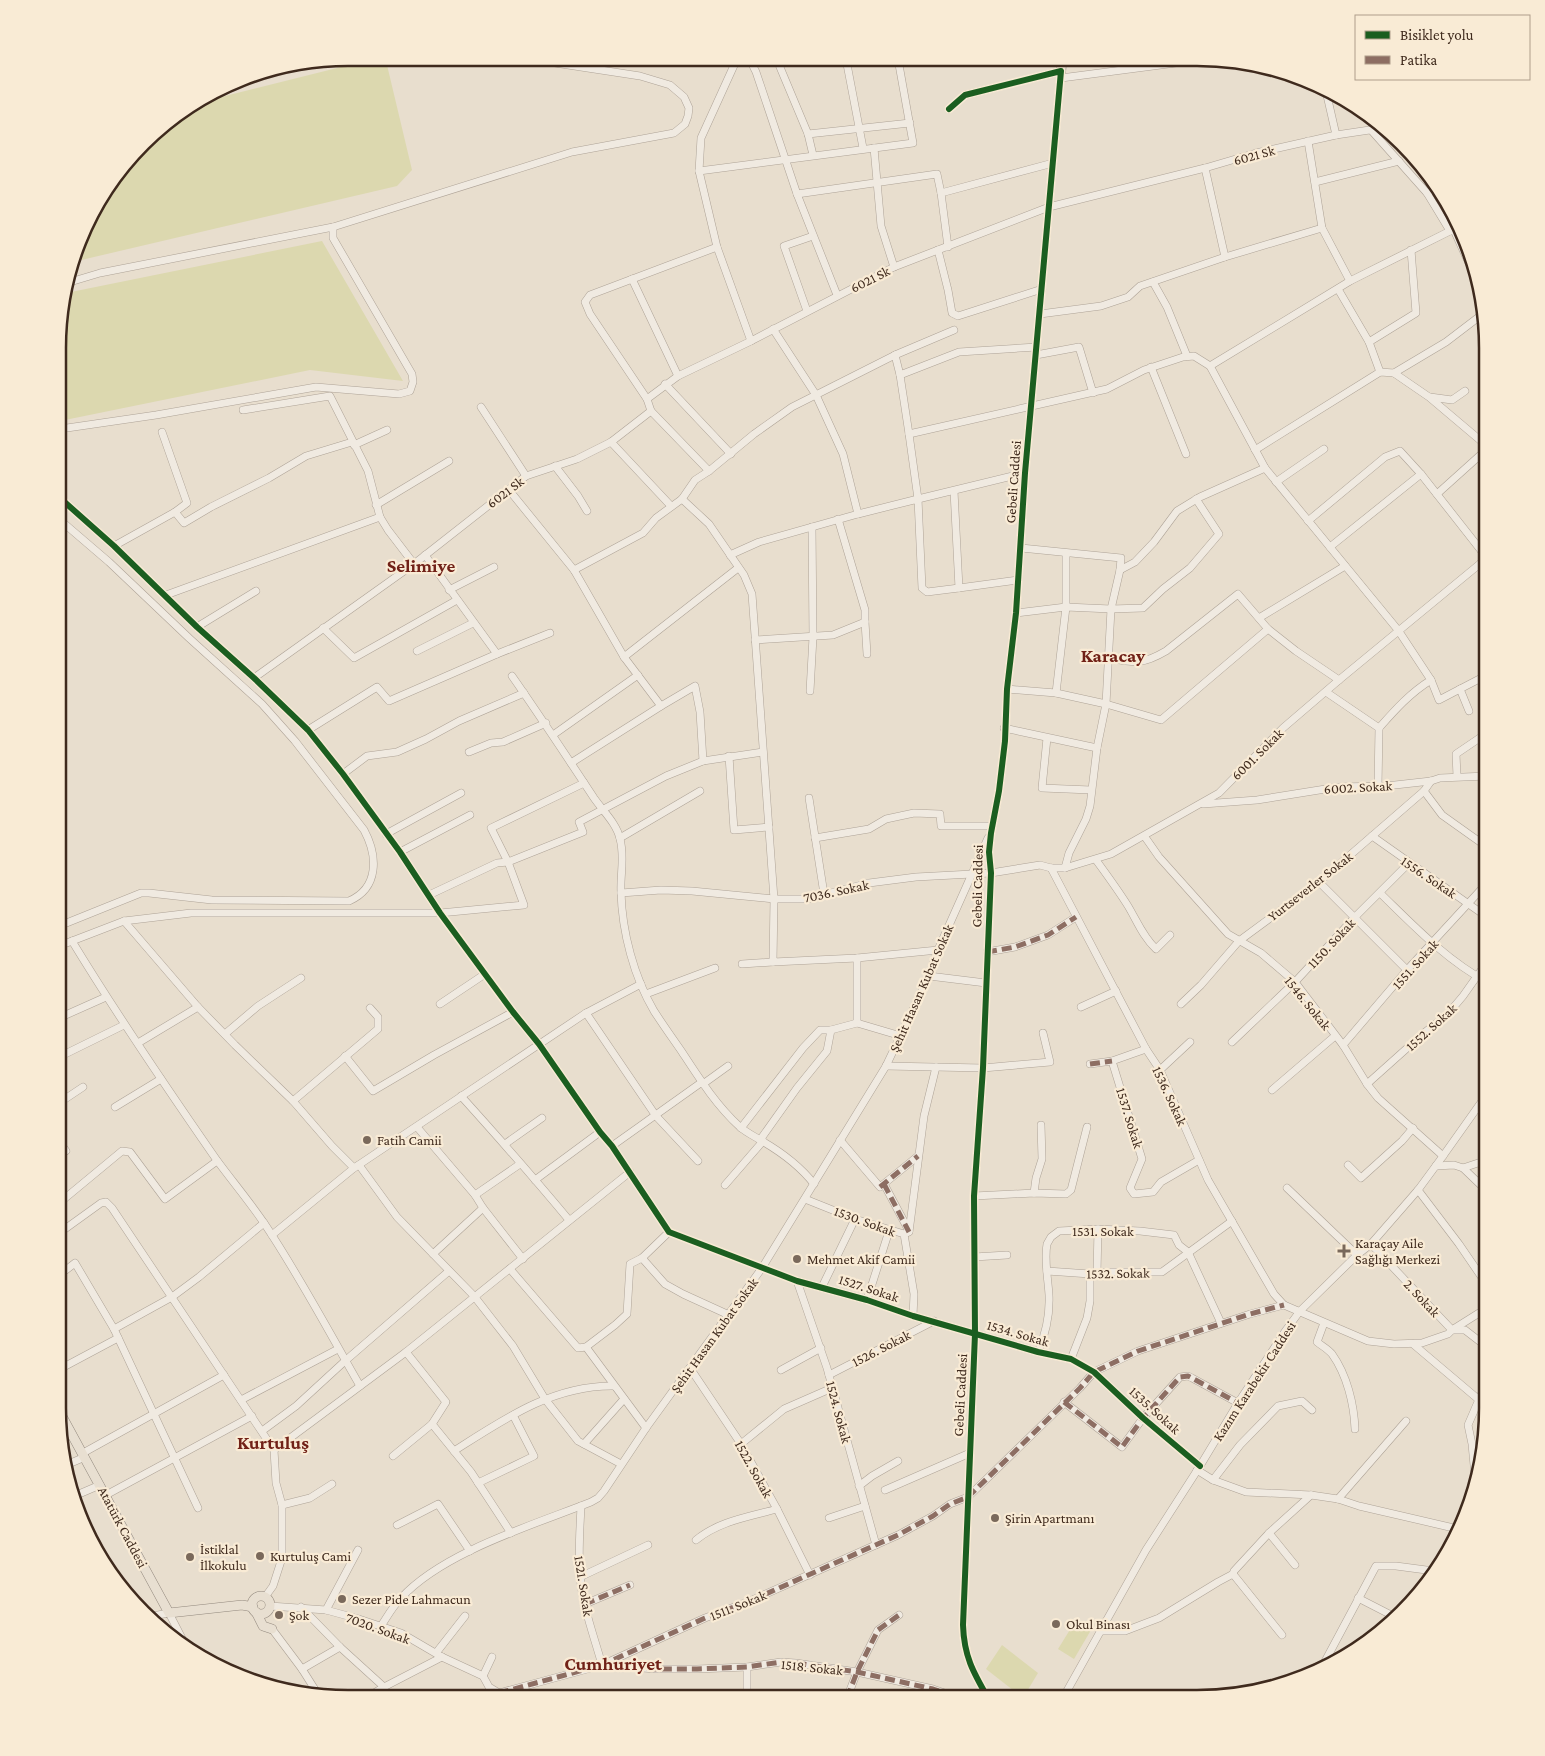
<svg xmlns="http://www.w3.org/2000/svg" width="1545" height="1756" font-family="'Crimson Pro',serif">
	<rect width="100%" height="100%" fill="#e8dece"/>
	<g fill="#dcd8af">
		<path d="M365,61L387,65L412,170L397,186L77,261L96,203L157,130L209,100Z"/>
		<path d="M322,241L403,381L310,370L60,421V310L66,293Z"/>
		<path d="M1076,1620L1091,1630L1074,1659L1058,1649Z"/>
		<path d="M1002,1645L1038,1673L1023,1698L986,1669Z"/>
	</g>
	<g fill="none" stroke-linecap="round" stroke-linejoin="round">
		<g stroke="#aea397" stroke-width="8">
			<g id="minor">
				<path d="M626,58L659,63L791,59"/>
				<path d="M846,59L863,148"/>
				<path d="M750,60L756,72L797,194L837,295"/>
				<path d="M777,60L808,134L813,155"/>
				<path d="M736,61L701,138L699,171L717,247L751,341"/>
				<path d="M1061,78L1199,60"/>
				<path d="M1326,91L1336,135"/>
				<path d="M949,109L965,95L1061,71L1025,473L1016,613L1007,689L1005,741L999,791L991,833L989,852L991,873L983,1068L974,1196L975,1334L963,1625C964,1656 973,1672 988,1698"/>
				<path d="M1371,130L1427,193L1450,231L1454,230L1477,281"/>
				<path d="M808,134L910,123"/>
				<path d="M1308,141L1322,228L1350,281"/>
				<path d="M874,148L881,226L894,267"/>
				<path d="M699,171L913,143L898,59"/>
				<path d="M1315,182L1399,161"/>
				<path d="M941,193L1053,163"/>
				<path d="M1427,193L1439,187"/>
				<path d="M797,194L937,174L941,193L948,247"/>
				<path d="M938,250L948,290L952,313L958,316L1042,289"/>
				<path d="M1225,257L1322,228"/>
				<path d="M632,279L678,376"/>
				<path d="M70,282L100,273L333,227"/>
				<path d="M1153,282L1167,307L1187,356"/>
				<path d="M1338,289L1369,342"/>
				<path d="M807,311L784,246L813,236"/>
				<path d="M1040,314L1101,306L1128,297L1140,286L1225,257L1205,168"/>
				<path d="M773,329L816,395L843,454L858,514L918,499L922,588L927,592L959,588"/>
				<path d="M895,355L954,330"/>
				<path d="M1036,355L1079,347L1093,393"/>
				<path d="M1210,366L1350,281L1450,231"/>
				<path d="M1151,367L1186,454"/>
				<path d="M1380,372L1369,342L1416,313L1411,250"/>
				<path d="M1394,373L1446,342L1484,313"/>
				<path d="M900,375L909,434L1107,389L1144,370L1183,357L1194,356L1210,366L1265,468L1398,630L1431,680C1410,693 1395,710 1379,728"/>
				<path d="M665,384L731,454"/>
				<path d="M1430,397L1452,400L1465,391"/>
				<path d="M647,399L590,314L585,302L590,295L717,247"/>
				<path d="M481,407L526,476"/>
				<path d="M243,410L330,396L368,471L380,517L388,530L414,564"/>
				<path d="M651,411L709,471"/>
				<path d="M60,429L156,415L316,387L399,394L410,391L413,382L412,374L333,238V227L572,152L674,133L685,124L688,116L689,108L684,97L670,85L640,76L522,58"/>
				<path d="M162,432L187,503L175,512"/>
				<path d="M909,434L918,499L1025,473"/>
				<path d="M611,442L671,506"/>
				<path d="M354,445L387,430"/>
				<path d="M1255,450L1380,372L1394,373L1429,397L1487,446"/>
				<path d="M555,466L578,496L587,511"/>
				<path d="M1276,482L1324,449"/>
				<path d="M509,490L574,570L624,657L661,706"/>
				<path d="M954,491L959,588L1018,580"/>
				<path d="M1437,494L1487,449"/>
				<path d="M60,498L114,546L197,627L254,678L308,730L343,774L400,852L440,913L513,1012L539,1044L600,1132L612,1146L669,1232L797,1281L867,1300L913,1316L1038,1352L1071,1359L1094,1372L1143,1418L1200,1466"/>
				<path d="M682,499L709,524L744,575L752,594L774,899L773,962L857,958L938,950"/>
				<path d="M376,505L449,461"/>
				<path d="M1308,521L1385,457L1400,451L1421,474L1487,558"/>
				<path d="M114,546L175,512L184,523L211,507L269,478L306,456L352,442"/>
				<path d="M1330,547L1421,474"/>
				<path d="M1021,548L1121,558L1120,570L1111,609L1106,704L1097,748L1090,806L1086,819L1069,853L1065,868"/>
				<path d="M425,555L497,654L550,633"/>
				<path d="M730,555L759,542L858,514"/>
				<path d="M1481,563L1487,574"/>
				<path d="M574,570L643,533L656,518L682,499L695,480L709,471L754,434L792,407L895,355L900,375L959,352L1037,347"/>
				<path d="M1120,570L1135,562L1154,542L1177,511L1200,497L1265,468"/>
				<path d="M449,590L494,567"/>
				<path d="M166,595L380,517"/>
				<path d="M1016,613L1066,607L1111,609L1143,608L1163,589L1190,568L1219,534L1196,499"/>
				<path d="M1259,618L1345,566"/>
				<path d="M865,622L867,654"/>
				<path d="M197,627L256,591"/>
				<path d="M323,628L354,658L457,600"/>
				<path d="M755,640L833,635L865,622V610L838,519"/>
				<path d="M417,651L473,623"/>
				<path d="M624,657L738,568"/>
				<path d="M1109,658C1135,663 1142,665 1166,651L1238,594L1268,629L1296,651L1339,680"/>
				<path d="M512,676C540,716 567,757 594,798C603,811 617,824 620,839C625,857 620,875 621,892C622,932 634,977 654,1011C663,1025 673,1039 682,1052C699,1078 716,1105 740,1127C747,1133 754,1136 762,1141C781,1152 800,1166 814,1184"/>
				<path d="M254,678L414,564L526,476L577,459L611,442L651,411L647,399L678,376L751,341L894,267L1049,207L1205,168L1256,153L1336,135L1383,128"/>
				<path d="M1431,680L1439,700L1460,689"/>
				<path d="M1007,689L1056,693L1106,704L1161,720L1268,629"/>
				<path d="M810,691L813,637L812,527"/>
				<path d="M1326,692L1379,728L1378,787"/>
				<path d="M1056,693L1066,607V553"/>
				<path d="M1469,711L1460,689L1487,675"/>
				<path d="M1004,728L1097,748"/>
				<path d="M308,730L377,687L389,701L497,654"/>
				<path d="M553,735L638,675"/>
				<path d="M1047,738L1042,788L1091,790"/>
				<path d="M469,752L491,743L503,742L546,723"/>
				<path d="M729,756L734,830L769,827"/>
				<path d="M571,763L661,706L695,686L700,712L703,761"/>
				<path d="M343,774L367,756L397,752L426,739L459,721L524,693"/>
				<path d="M1457,776L1456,754L1487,733"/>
				<path d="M1431,781L1424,791L1442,815L1487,847"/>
				<path d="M809,798L824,894"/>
				<path d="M1203,804L1257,800L1338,787L1386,786L1431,781L1440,778L1487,776"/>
				<path d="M386,834L461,793"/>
				<path d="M1372,836L1487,917"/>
				<path d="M1145,837L1159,857L1228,934L1261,953L1295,982L1343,1045L1367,1084L1378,1098L1443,1156"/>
				<path d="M620,838L700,791"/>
				<path d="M815,838L869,829L886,819L914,813L940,814L941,826H992"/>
				<path d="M400,852L470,815"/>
				<path d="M1096,860C1107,875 1118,890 1128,906C1137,921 1143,937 1156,949L1170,935"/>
				<path d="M1051,868L1146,1049L1160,1070L1208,1180L1274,1294L1284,1305L1368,1341L1394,1344L1422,1343L1448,1334L1452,1330H1465L1487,1347"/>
				<path d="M1319,882L1407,970"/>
				<path d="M621,893L661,890L692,891L774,899H808L869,883L916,877L991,873L1040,865L1051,868H1065L1111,854L1219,793L1283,728L1339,680L1487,558"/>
				<path d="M1380,893C1413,925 1446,960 1487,982"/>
				<path d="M429,895L497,863L508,862L583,832L579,822L666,776L703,761L763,752"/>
				<path d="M124,921L198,1007L235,1045L293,1101L332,1146L354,1168"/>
				<path d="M59,926L141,893H149L212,900L349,901C379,888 378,856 364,830L295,741L262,704L189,638L109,562L60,520"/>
				<path d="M72,941C117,1015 166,1087 216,1159C232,1181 250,1202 266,1226C300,1277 329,1332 360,1386"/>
				<path d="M59,946L124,921L191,913H440L524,905L508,862L491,828L584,783"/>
				<path d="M987,952L1015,947L1048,935L1076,917"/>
				<path d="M857,958V1023"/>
				<path d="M742,964L773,962"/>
				<path d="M929,976L986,983"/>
				<path d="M646,994L715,968"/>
				<path d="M440,1004L485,974"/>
				<path d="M1181,1004L1201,985L1239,941L1319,882L1424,791"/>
				<path d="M1081,1007L1116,991"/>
				<path d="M586,1013L656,1116L698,1161"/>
				<path d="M59,1018L106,997"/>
				<path d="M225,1034L258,1006L301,978"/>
				<path d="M1232,1042L1295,982L1354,918L1408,864"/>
				<path d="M138,1043L198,1007"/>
				<path d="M1343,1045L1407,970L1487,883"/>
				<path d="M1146,1049L1112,1061L1142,1159L1130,1188L1134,1194L1153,1192L1161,1182L1199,1160"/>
				<path d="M345,1056L373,1091L434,1055L513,1012"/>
				<path d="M59,1057L124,1025"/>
				<path d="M1090,1064L1112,1061"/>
				<path d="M886,1066L983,1068L1050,1062L1043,1033"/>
				<path d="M1160,1070L1190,1042"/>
				<path d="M703,1084L728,1066"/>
				<path d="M1367,1084L1424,1033L1447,1015L1463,996L1487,962"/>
				<path d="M1272,1090L1335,1036"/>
				<path d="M461,1096C498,1137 534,1178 569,1220"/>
				<path d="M293,1101L378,1029V1017L370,1008"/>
				<path d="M59,1103L83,1087"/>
				<path d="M115,1107L161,1079"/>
				<path d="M417,1127L475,1195L483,1208L523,1259"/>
				<path d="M741,1128L803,1048L820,1030H831"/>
				<path d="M760,1140L797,1088L827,1051L831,1030L857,1023L901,1036"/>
				<path d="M840,1140L880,1187L918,1156"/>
				<path d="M59,1141L66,1151"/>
				<path d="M505,1144L542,1118"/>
				<path d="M612,1146L702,1082"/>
				<path d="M359,1165L397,1217L474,1296L513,1346L545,1399L578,1441L621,1464"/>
				<path d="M1348,1165L1361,1178L1402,1141L1413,1128"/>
				<path d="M1436,1166L1454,1165L1463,1168L1487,1160"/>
				<path d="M1463,1168L1487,1191"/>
				<path d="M535,1180L600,1132"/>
				<path d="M884,1184L909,1231"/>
				<path d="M725,1185L763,1141"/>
				<path d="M1287,1188L1357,1255"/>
				<path d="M1418,1190L1459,1244L1487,1285"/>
				<path d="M1034,1193L1036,1178L1042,1159L1041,1125"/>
				<path d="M475,1195L520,1164"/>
				<path d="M974,1196L1034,1193L1066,1194L1071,1190L1087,1127"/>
				<path d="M805,1199L855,1219L904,1234L914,1294L913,1316"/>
				<path d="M58,1204L122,1151L130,1152L165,1199L217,1161"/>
				<path d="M669,1232L642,1258L665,1284L683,1294L729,1315"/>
				<path d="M58,1234L101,1203L106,1202L112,1208L274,1450"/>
				<path d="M904,1234L909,1232L924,1116L936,1067"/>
				<path d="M272,1235L354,1168L586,1013L641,984"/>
				<path d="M1371,1244L1452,1330L1487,1308"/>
				<path d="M433,1254L483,1208"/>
				<path d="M974,1257L1007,1255"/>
				<path d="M510,1269L578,1348L586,1347L646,1428"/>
				<path d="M1047,1271L1090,1274L1109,1272H1162L1232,1221"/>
				<path d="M1097,1273L1098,1229"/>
				<path d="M58,1276L75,1263L114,1329L198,1508"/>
				<path d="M797,1281L827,1368L876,1545"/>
				<path d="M822,1287L855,1219"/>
				<path d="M867,1300L889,1231"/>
				<path d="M1324,1323L1317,1342C1322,1346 1328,1349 1332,1354C1347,1375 1354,1404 1355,1429"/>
				<path d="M114,1329L172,1297L199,1277L264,1223"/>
				<path d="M1413,1344L1478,1399"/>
				<path d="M586,1347L615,1325L627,1314L630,1264L642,1258"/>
				<path d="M1038,1352C1046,1333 1050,1316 1049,1295C1048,1278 1044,1260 1047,1244L1051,1237L1059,1231L1098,1229L1140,1231L1174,1235L1179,1245L1188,1252L1221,1323"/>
				<path d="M1071,1359L1087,1318L1090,1301V1274"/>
				<path d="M690,1368L741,1444L777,1509L810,1575"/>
				<path d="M58,1370L118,1338"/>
				<path d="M781,1370L821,1348"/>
				<path d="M829,1375L934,1321"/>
				<path d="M241,1400L338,1349"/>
				<path d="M1064,1402L1122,1447L1143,1418L1180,1377L1188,1376L1192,1378L1238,1403"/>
				<path d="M432,1424L471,1472L511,1533"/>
				<path d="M262,1431L296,1406L345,1361L449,1271"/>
				<path d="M584,1444L624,1399"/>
				<path d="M741,1444L784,1409L832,1388"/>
				<path d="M454,1451C504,1419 553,1385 614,1386"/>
				<path d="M83,1453L224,1375"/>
				<path d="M393,1456L432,1424L446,1402L406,1352"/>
				<path d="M66,1465L85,1457"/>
				<path d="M1197,1470L1213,1480L1246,1492L1311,1495L1338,1499L1359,1506L1458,1529"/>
				<path d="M1213,1480L1240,1445L1278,1406L1302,1401L1312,1410"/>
				<path d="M478,1483L534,1456L513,1415"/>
				<path d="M859,1486L872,1476L898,1461"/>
				<path d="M1476,1487L1472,1444L1468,1425L1487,1381"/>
				<path d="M885,1490L970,1453"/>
				<path d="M106,1495L252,1416"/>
				<path d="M72,1497L100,1485"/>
				<path d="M1338,1499L1406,1421"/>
				<path d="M282,1505L310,1498L332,1484"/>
				<path d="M581,1506C580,1529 578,1552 580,1575C582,1605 594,1636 602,1665L656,1669H697L747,1667L781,1662L796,1663L857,1672L933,1689L959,1698"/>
				<path d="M829,1518L865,1506"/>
				<path d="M397,1525L438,1504L470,1551"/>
				<path d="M1269,1533L1295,1565"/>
				<path d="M696,1540C719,1521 749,1517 777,1509"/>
				<path d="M1233,1574L1282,1635"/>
				<path d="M580,1577L648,1545"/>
				<path d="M265,1597L273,1586L282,1558V1505L276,1483L274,1450L406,1352L630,1172"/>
				<path d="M1358,1598L1397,1618"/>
				<path d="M585,1604L630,1585"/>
				<path d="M270,1606L326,1610L359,1619L401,1633L442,1657L483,1676L489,1687L499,1693L519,1698"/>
				<path d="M301,1607L340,1647L384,1687"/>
				<path d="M326,1610L358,1550"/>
				<path d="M147,1617L169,1613L186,1646"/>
				<path d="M381,1626C387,1617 393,1606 401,1598C443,1552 533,1525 591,1502L598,1498L604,1491L646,1428L762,1268L886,1066L929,976L938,950L988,838"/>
				<path d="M272,1629L302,1669L319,1696"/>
				<path d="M1100,1631H1125L1159,1618L1218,1582L1233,1574L1234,1571L1269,1533L1311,1495"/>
				<path d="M436,1653L465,1616"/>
				<path d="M1322,1667L1376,1566H1396L1434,1571"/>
				<path d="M302,1669L340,1647"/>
				<path d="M483,1676L492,1657"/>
				<path d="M499,1693L602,1665L705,1618L750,1601L898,1535L933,1516L950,1504L968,1497L1080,1388L1094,1372L1138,1351L1250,1314L1284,1305"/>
				<path d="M366,1698L384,1687L442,1657"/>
				<path d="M747,1698V1667"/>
				<path d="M847,1698L857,1672L878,1630L899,1615"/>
				<path d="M1063,1698L1146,1550L1200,1466L1238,1403L1286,1330L1300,1311L1357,1255L1371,1244L1418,1190L1443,1156L1487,1094"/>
			</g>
		</g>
		<g stroke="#93897e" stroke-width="10">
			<g id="major">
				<path d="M1061,71L1062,59"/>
				<path d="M58,1409L169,1613L242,1605L253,1607"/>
				<circle cx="261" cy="1605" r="9"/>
				<path d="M256,1612L263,1626L272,1629"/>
			</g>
		</g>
		<use href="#minor" stroke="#f0eae1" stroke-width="7"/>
		<use href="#major" stroke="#e8dfd1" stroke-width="9"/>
		<g stroke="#8d6e63" stroke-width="5" stroke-dasharray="10 5" stroke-linecap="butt">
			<path d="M987,952L1015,947L1048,935L1076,917"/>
			<path d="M1090,1064L1112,1061"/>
			<path d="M884,1184L909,1232"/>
			<path d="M880,1187L918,1156"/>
			<path d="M1064,1402L1122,1447L1143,1418L1180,1377L1188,1376L1192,1378L1238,1403"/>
			<path d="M585,1604L630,1585"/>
			<path d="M602,1665L656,1669H697L747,1667L781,1662L796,1663L857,1672L933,1689L959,1698"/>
			<path d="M499,1693L602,1665L705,1618L750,1601L898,1535L933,1516L950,1504L968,1497L1080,1388L1094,1372L1138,1351L1250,1314L1284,1305"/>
			<path d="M847,1698L857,1672L878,1630L899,1615"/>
		</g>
		<g stroke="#f9ebd5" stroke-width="9">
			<g id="cycleway">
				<path d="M949,109L965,95L1061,71L1025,473L1016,613L1007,689L1005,741L999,791L991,833L989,852L991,873L983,1068L974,1196L975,1334L963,1625C964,1656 973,1672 988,1698"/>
				<path d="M60,498L114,546L197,627L254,678L308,730L343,774L400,852L440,913L513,1012L539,1044L600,1132L612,1146L669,1232L797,1281L867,1300L913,1316L1038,1352L1071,1359L1094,1372L1143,1418L1200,1466"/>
			</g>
		</g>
		<use href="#cycleway" stroke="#1b5e20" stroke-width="6"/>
	</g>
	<g fill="#7a695b" stroke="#f9ebd5" stroke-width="2">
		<circle cx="367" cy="1140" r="5"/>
		<path d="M1341.5 1243.5h5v5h5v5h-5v5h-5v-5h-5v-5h5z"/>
		<circle cx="797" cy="1259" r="5"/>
		<circle cx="995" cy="1518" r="5"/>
		<circle cx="260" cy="1556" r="5"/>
		<circle cx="190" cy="1557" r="5"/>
		<circle cx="342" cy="1599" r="5"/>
		<circle cx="279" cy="1615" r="5"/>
		<circle cx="1056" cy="1624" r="5"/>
	</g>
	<g text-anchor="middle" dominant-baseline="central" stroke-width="4.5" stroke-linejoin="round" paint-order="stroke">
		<g font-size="14" fill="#3f2a1d" stroke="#f9ebd5">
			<text transform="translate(1254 155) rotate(-15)">6021 Sk</text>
			<text transform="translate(870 279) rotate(-27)">6021 Sk</text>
			<text transform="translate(1013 482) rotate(-86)">Gebeli Caddesi</text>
			<text transform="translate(505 492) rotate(-37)">6021 Sk</text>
			<text transform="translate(1257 754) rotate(-45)">6001. Sokak</text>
			<text transform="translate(1358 787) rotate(-3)">6002. Sokak</text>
			<text transform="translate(1429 877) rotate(34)">1556. Sokak</text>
			<text transform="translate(977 886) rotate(-89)">Gebeli Caddesi</text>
			<text transform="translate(1310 886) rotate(-38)">Yurtseverler Sokak</text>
			<text transform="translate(836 891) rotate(-12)">7036. Sokak</text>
			<text transform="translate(1331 943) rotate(-47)">1150. Sokak</text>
			<text transform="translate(1415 964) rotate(-48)">1551. Sokak</text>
			<text transform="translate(921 988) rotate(-66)">Şehit Hasan Kubat Sokak</text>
			<text transform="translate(1308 1003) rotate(51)">1546. Sokak</text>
			<text transform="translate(1431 1027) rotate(-42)">1552. Sokak</text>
			<text transform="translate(1170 1096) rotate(65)">1536. Sokak</text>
			<text transform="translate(1130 1118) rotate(73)">1537. Sokak</text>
			<text transform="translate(865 1221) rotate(20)">1530. Sokak</text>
			<text x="1103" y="1231">1531. Sokak</text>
			<text transform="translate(1118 1273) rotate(-1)">1532. Sokak</text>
			<text transform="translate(869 1288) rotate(18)">1527. Sokak</text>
			<text transform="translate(1422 1298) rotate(47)">2. Sokak</text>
			<text transform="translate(1018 1333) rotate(16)">1534. Sokak</text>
			<text transform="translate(714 1335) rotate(-54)">Şehit Hasan Kubat Sokak</text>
			<text transform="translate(881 1348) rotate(-27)">1526. Sokak</text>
			<text transform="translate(1254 1381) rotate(-57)">Kazım Karabekir Caddesi</text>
			<text transform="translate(960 1395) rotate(-87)">Gebeli Caddesi</text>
			<text transform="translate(1155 1410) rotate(42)">1535. Sokak</text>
			<text transform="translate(839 1412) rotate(75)">1524. Sokak</text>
			<text transform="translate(754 1469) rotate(61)">1522. Sokak</text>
			<text transform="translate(123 1527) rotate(62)">Atatürk Caddesi</text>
			<text transform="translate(584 1586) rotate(81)">1521. Sokak</text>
			<text transform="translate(738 1605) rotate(-22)">1511. Sokak</text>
			<text transform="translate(378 1628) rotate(20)">7020. Sokak</text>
			<text transform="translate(812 1667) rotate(6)">1518. Sokak</text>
		</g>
		<g font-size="14" fill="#3f2a1d" stroke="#f9ebd5" text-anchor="start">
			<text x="377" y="1140">Fatih Camii</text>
			<text x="1355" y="1243">Karaçay Aile<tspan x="1355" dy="16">Sağlığı Merkezi</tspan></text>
			<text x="807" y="1259">Mehmet Akif Camii</text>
			<text x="1005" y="1518">Şirin Apartmanı</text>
			<text x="200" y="1549">İstiklal<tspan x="200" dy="16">İlkokulu</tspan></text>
			<text x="270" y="1556">Kurtuluş Cami</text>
			<text x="352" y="1599">Sezer Pide Lahmacun</text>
			<text x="289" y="1615">Şok</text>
			<text x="1066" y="1624">Okul Binası</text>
		</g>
		<g font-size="19" font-weight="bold" fill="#712117" stroke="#f9ebd5">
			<text x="421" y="565">Selimiye</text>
			<text x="1113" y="655">Karacay</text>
			<text x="273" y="1442">Kurtuluş</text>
			<text x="613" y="1663">Cumhuriyet</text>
		</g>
	</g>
	<path d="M0 0H1545V1756H0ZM348 66H1197A282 282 0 0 1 1479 348V1408A282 282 0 0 1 1197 1690H348A282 282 0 0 1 66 1408V348A282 282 0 0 1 348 66Z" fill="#f9ebd5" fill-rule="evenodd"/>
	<path fill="none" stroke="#3f2a1d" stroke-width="2.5" d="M348 66H1197A282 282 0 0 1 1479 348V1408A282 282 0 0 1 1197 1690H348A282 282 0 0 1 66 1408V348A282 282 0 0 1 348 66Z"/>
	<rect x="1355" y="15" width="175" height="65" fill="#f9ebd5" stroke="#af9e8b"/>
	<rect x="1365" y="31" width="25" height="8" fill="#1b5e20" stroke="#af9e8b"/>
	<text x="1400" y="40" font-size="15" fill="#3f2a1d">Bisiklet yolu</text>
	<rect x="1365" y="56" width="25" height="8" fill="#8d6e63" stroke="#af9e8b"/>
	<text x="1400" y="65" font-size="15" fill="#3f2a1d">Patika</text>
</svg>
